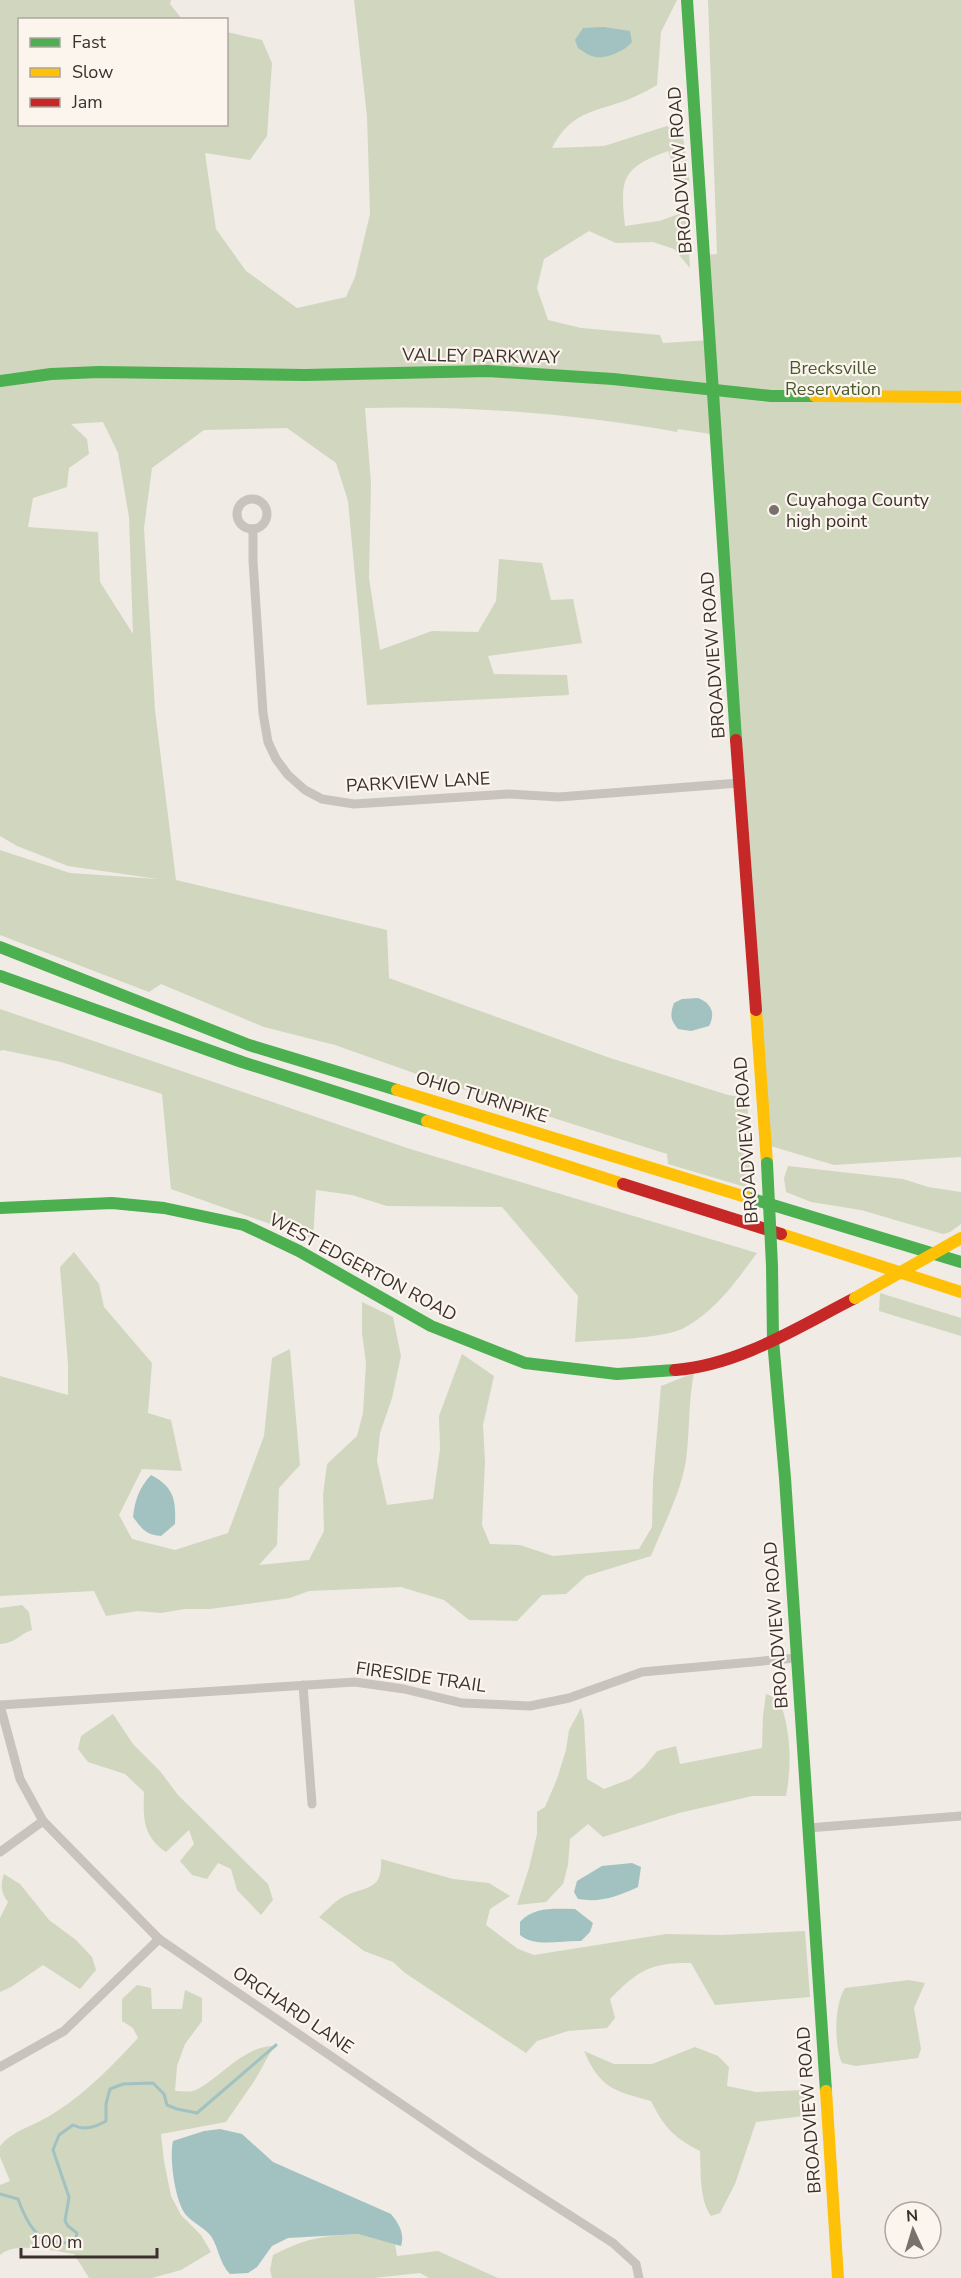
<svg xmlns="http://www.w3.org/2000/svg" width="961" height="2278" font-family="'Nunito Sans',sans-serif">
	<rect width="100%" height="100%" fill="#f0ebe5"/>
	<g fill="#d1d6bf" fill-rule="evenodd">
		<path d="M0,0H171L170,4L182,19L20,20V124H226L227,32L262,40L272,63L267,136L250,160L205,153L216,229L246,271L297,308L346,297L355,277L370,214L367,116L354,0H677L661,32L657,85C650,89 643,93 636,96C600,113 573,107 552,148L604,146L667,126L683,137L690,185L679,181L668,151C621,168 620,179 625,226L659,221L679,214L687,219L690,268L674,249L653,242L616,243L589,231L544,259L537,288L548,320L581,328L660,335L663,343L711,340L706,255L717,254L708,0H961V1157L834,1165L764,1144L717,435L678,429L677,432C574,414 469,405 365,408L371,483L369,578L380,650L432,631L478,632L496,601L499,559L542,563L551,600L573,599L582,643L488,656L494,674L567,675L569,695L367,705L348,501L336,463L287,428L204,430L152,468L144,528L155,710L176,880L387,930L389,978L610,1058L728,1095L747,1098L752,1189L668,1164L667,1154L428,1078L335,1045L264,1027L161,984L149,992L0,935V850L70,873L158,879L68,866L17,846L0,836ZM103,422L118,453L129,517L133,634L100,582L98,532L28,527L33,498L67,487L69,468L89,454L87,439L71,424Z"/>
		<path d="M0,1009L410,1149L757,1253C736,1281 716,1311 684,1328C663,1339 601,1340 575,1342L578,1296L502,1207L387,1206L352,1195L316,1190L313,1239L171,1189L162,1094L61,1062L3,1050L0,1051Z"/>
		<path d="M788,1166L903,1179L928,1187L961,1192V1224L950,1232L943,1234L861,1210L811,1202L786,1192L784,1178Z"/>
		<path d="M74,1252L99,1284L104,1307L152,1363L148,1413L171,1420L182,1471L142,1469L119,1515L132,1539L175,1550L228,1533L264,1436L272,1358L290,1349L300,1465L279,1488L277,1545L259,1565L309,1560L324,1531L323,1495L327,1464L357,1436L363,1413L366,1363L362,1333V1302L393,1317L401,1356L392,1398L380,1433L377,1461L387,1505L433,1499L440,1449L439,1416L462,1354L494,1376L483,1425L485,1462L482,1525L490,1544L520,1545L553,1556L639,1549L652,1527L653,1480L661,1386L694,1373C688,1402 690,1431 686,1460C681,1493 663,1526 651,1556L586,1576L566,1594L542,1595L517,1621L469,1620L444,1600L401,1587L309,1591L290,1598L210,1609H185L161,1613L138,1611L106,1616L94,1591L0,1596V1376L68,1395V1364L60,1267Z"/>
		<path d="M880,1293L961,1318V1336L879,1311Z"/>
		<path d="M22,1605L29,1612L32,1630C18,1635 16,1643 0,1644V1608Z"/>
		<path d="M766,1694L779,1699C791,1730 792,1764 786,1796H752L718,1804L679,1813L603,1837L588,1824L570,1839L568,1865L563,1884L546,1902L517,1905L529,1868L537,1834V1812L545,1807L557,1779L566,1750L569,1730L581,1708L584,1720L587,1779L604,1789L630,1779L644,1767L657,1751L676,1746L680,1764L762,1748L763,1716Z"/>
		<path d="M113,1714L133,1744L160,1771L178,1795L268,1884L273,1900L261,1915L237,1890L231,1869L218,1863L207,1879L192,1875L180,1861L194,1844L189,1830L166,1852C143,1836 143,1819 144,1792L125,1774L88,1762L78,1749L81,1736Z"/>
		<path d="M381,1859L453,1879L489,1883L510,1896L490,1909L486,1925L518,1949L534,1955L666,1934L722,1935L805,1931L810,1997L715,2005L691,1963C651,1962 637,1971 610,1999L615,2018L607,2028L568,2031L537,2041L526,2053L405,1973L393,1962L364,1951L319,1917C326,1911 333,1903 341,1898C364,1885 383,1893 381,1859Z"/>
		<path d="M4,1874L20,1884L49,1920L76,1940L92,1957L96,1970L80,1989L43,1965L11,1987L0,1992V1918L8,1902C1,1892 0,1885 4,1874Z"/>
		<path d="M909,1980L925,1983L914,2008L921,2049L918,2058L856,2066L842,2063C834,2045 834,2005 845,1988Z"/>
		<path d="M137,1985L151,1988L152,2009H182L185,1990L202,1998V2021L185,2044L177,2066L175,2091C182,2091 192,2093 198,2089C222,2076 244,2046 274,2046L255,2080L226,2122L161,2134L164,2161L171,2196L181,2215L201,2235L211,2252L181,2270L152,2278H89L74,2254C55,2251 15,2241 0,2255V2185L10,2181L0,2157V2146C13,2130 34,2126 51,2115C83,2096 113,2065 138,2038L133,2028L122,2021V1999Z"/>
		<path d="M695,2047L718,2056L729,2067L727,2086L756,2092L804,2090L811,2115L756,2122L735,2184L720,2213L711,2216C699,2199 701,2171 700,2151C674,2138 664,2127 651,2101C614,2091 600,2088 584,2051L614,2064H652Z"/>
		<path d="M358,2234L395,2244L397,2256L438,2251L498,2278H429L420,2273L374,2278H272L270,2270L273,2255C307,2238 321,2236 358,2234Z"/>
	</g>
	<g fill="#a1c2c1">
		<path d="M604,27L630,31L632,42C626,50 607,59 596,57C589,56 584,52 578,48L575,40L583,28Z"/>
		<path d="M698,998C711,1003 716,1013 709,1026L691,1031L678,1029C670,1020 670,1014 674,1003L682,999Z"/>
		<path d="M151,1475C174,1487 176,1500 175,1524L161,1536C146,1535 142,1529 133,1517C135,1500 139,1488 151,1475Z"/>
		<path d="M632,1863L641,1867L638,1887C619,1896 600,1903 578,1899L574,1892L577,1881L602,1866Z"/>
		<path d="M575,1909L593,1923L590,1932L581,1941C562,1940 535,1948 520,1935V1922C534,1906 556,1909 575,1909Z"/>
		<path d="M220,2129L242,2134L273,2162L391,2214C399,2224 405,2234 401,2246L358,2234L288,2238L272,2246L257,2267L248,2273L230,2274C219,2263 219,2248 211,2236C205,2228 193,2223 186,2215C175,2202 169,2158 173,2141L204,2131Z"/>
	</g>
	<g fill="none" stroke-linecap="round" stroke-linejoin="round">
		<path stroke="#a1c2c1" stroke-width="3" d="M0,2194L18,2199C29,2229 40,2247 75,2242L77,2233L68,2226L65,2221L69,2197L53,2150L59,2135L73,2125C85,2131 95,2127 106,2121V2104L110,2089L123,2084L153,2083L164,2094L167,2105L177,2109L197,2113L276,2045"/>
		<g stroke="#c9c3be" stroke-width="9">
			<circle cx="252" cy="514" r="15"/>
			<path d="M253,529V561L263,713L268,742L276,759L288,775L305,790L322,799L354,804L509,794L559,797L739,783"/>
			<path d="M303,1685L312,1804"/>
			<path d="M0,1705L20,1779L43,1821L159,1939L476,2155L613,2243L636,2264L639,2278"/>
			<path d="M0,1705L355,1682L404,1689L462,1703L530,1706L569,1698L642,1672L796,1658"/>
			<path d="M808,1828L961,1816"/>
			<path d="M0,1852L43,1821"/>
			<path d="M0,2067L64,2031L159,1939"/>
		</g>
		<g stroke="#4caf50" stroke-width="12">
			<path d="M687,0L736,740"/>
			<path d="M0,381L51,374L99,372L305,375L488,371L613,379L771,396H815"/>
			<path d="M0,947L249,1045L397,1090"/>
			<path d="M0,976L242,1062L427,1121"/>
			<path d="M746,1197L961,1262"/>
			<path d="M0,1208L112,1203L164,1208L244,1225L299,1251L431,1326L525,1363L617,1374L675,1370"/>
			<path d="M772,1266L773,1340L785,1478L826,2091"/>
		</g>
		<g stroke="#ffc107" stroke-width="12">
			<path d="M815,396L961,397"/>
			<path d="M756,1010L767,1163"/>
			<path d="M397,1090L746,1197"/>
			<path d="M427,1121L623,1184"/>
			<path d="M781,1234L961,1292"/>
			<path d="M826,2091L838,2278"/>
		</g>
		<g stroke="#c62828" stroke-width="12">
			<path d="M736,740L756,1010"/>
			<path d="M623,1184L781,1234"/>
			<path d="M675,1370C740,1365 798,1327 855,1298"/>
		</g>
		<path stroke="#4caf50" stroke-width="12" d="M767,1163L772,1266"/>
		<path stroke="#ffc107" stroke-width="12" d="M855,1298L961,1238"/>
	</g>
	<circle fill="#7a716c" stroke="#fbf5ee" stroke-width="2" cx="774" cy="510" r="6"/>
	<g text-anchor="middle" dominant-baseline="central" stroke-width="4.5" stroke-linejoin="round" paint-order="stroke">
		<g font-size="18" fill="#3b302b" stroke="#fbf5ee">
			<text transform="translate(680 170) rotate(-94)">BROADVIEW ROAD</text>
			<text transform="translate(481 356) rotate(1)">VALLEY PARKWAY</text>
			<text transform="translate(713 655) rotate(-94)">BROADVIEW ROAD</text>
			<text transform="translate(418 782) rotate(-3)">PARKVIEW LANE</text>
			<text transform="translate(482 1097) rotate(17)">OHIO TURNPIKE</text>
			<text transform="translate(746 1140) rotate(-94)">BROADVIEW ROAD</text>
			<text transform="translate(363 1267) rotate(28)">WEST EDGERTON ROAD</text>
			<text transform="translate(776 1625) rotate(-94)">BROADVIEW ROAD</text>
			<text transform="translate(421 1677) rotate(8)">FIRESIDE TRAIL</text>
			<text transform="translate(293 2010) rotate(34)">ORCHARD LANE</text>
			<text transform="translate(809 2110) rotate(-94)">BROADVIEW ROAD</text>
		</g>
		<g font-size="18" fill="#4a5a2e" stroke="#fbf5ee">
			<text x="833" y="368">Brecksville<tspan x="833" dy="21">Reservation</tspan></text>
		</g>
		<g font-size="18" fill="#3b302b" stroke="#fbf5ee" text-anchor="start">
			<text x="786" y="500">Cuyahoga County<tspan x="786" dy="21">high point</tspan></text>
		</g>
	</g>
	<rect x="18" y="18" width="210" height="108" fill="#fbf5ee" stroke="#aea6a0" stroke-width="1.5"/>
	<rect x="30" y="38" width="30" height="9" fill="#4caf50" stroke="#aea6a0" stroke-width="1.5"/>
	<text x="72" y="48" font-size="18" fill="#3b302b">Fast</text>
	<rect x="30" y="68" width="30" height="9" fill="#ffc107" stroke="#aea6a0" stroke-width="1.5"/>
	<text x="72" y="78" font-size="18" fill="#3b302b">Slow</text>
	<rect x="30" y="98" width="30" height="9" fill="#c62828" stroke="#aea6a0" stroke-width="1.5"/>
	<text x="72" y="108" font-size="18" fill="#3b302b">Jam</text>
	<g transform="translate(913 2230) rotate(356)"><circle r="28" fill="#fbf5ee" stroke="#aea6a0" stroke-width="1.5"/>
	<path d="M0-4.5L10 22L0 15L-10 22Z" fill="#7a716c"/>
	<text y="-9" font-size="16" font-weight="bold" text-anchor="middle" fill="#3b302b">N</text>
	</g>
	<path d="M21 2248v9h136v-9" fill="none" stroke="#3b302b" stroke-width="3"/>
	<text x="30" y="2248" font-size="18" fill="#3b302b" stroke="#fbf5ee" stroke-width="4.5" paint-order="stroke">100 m</text>
</svg>
